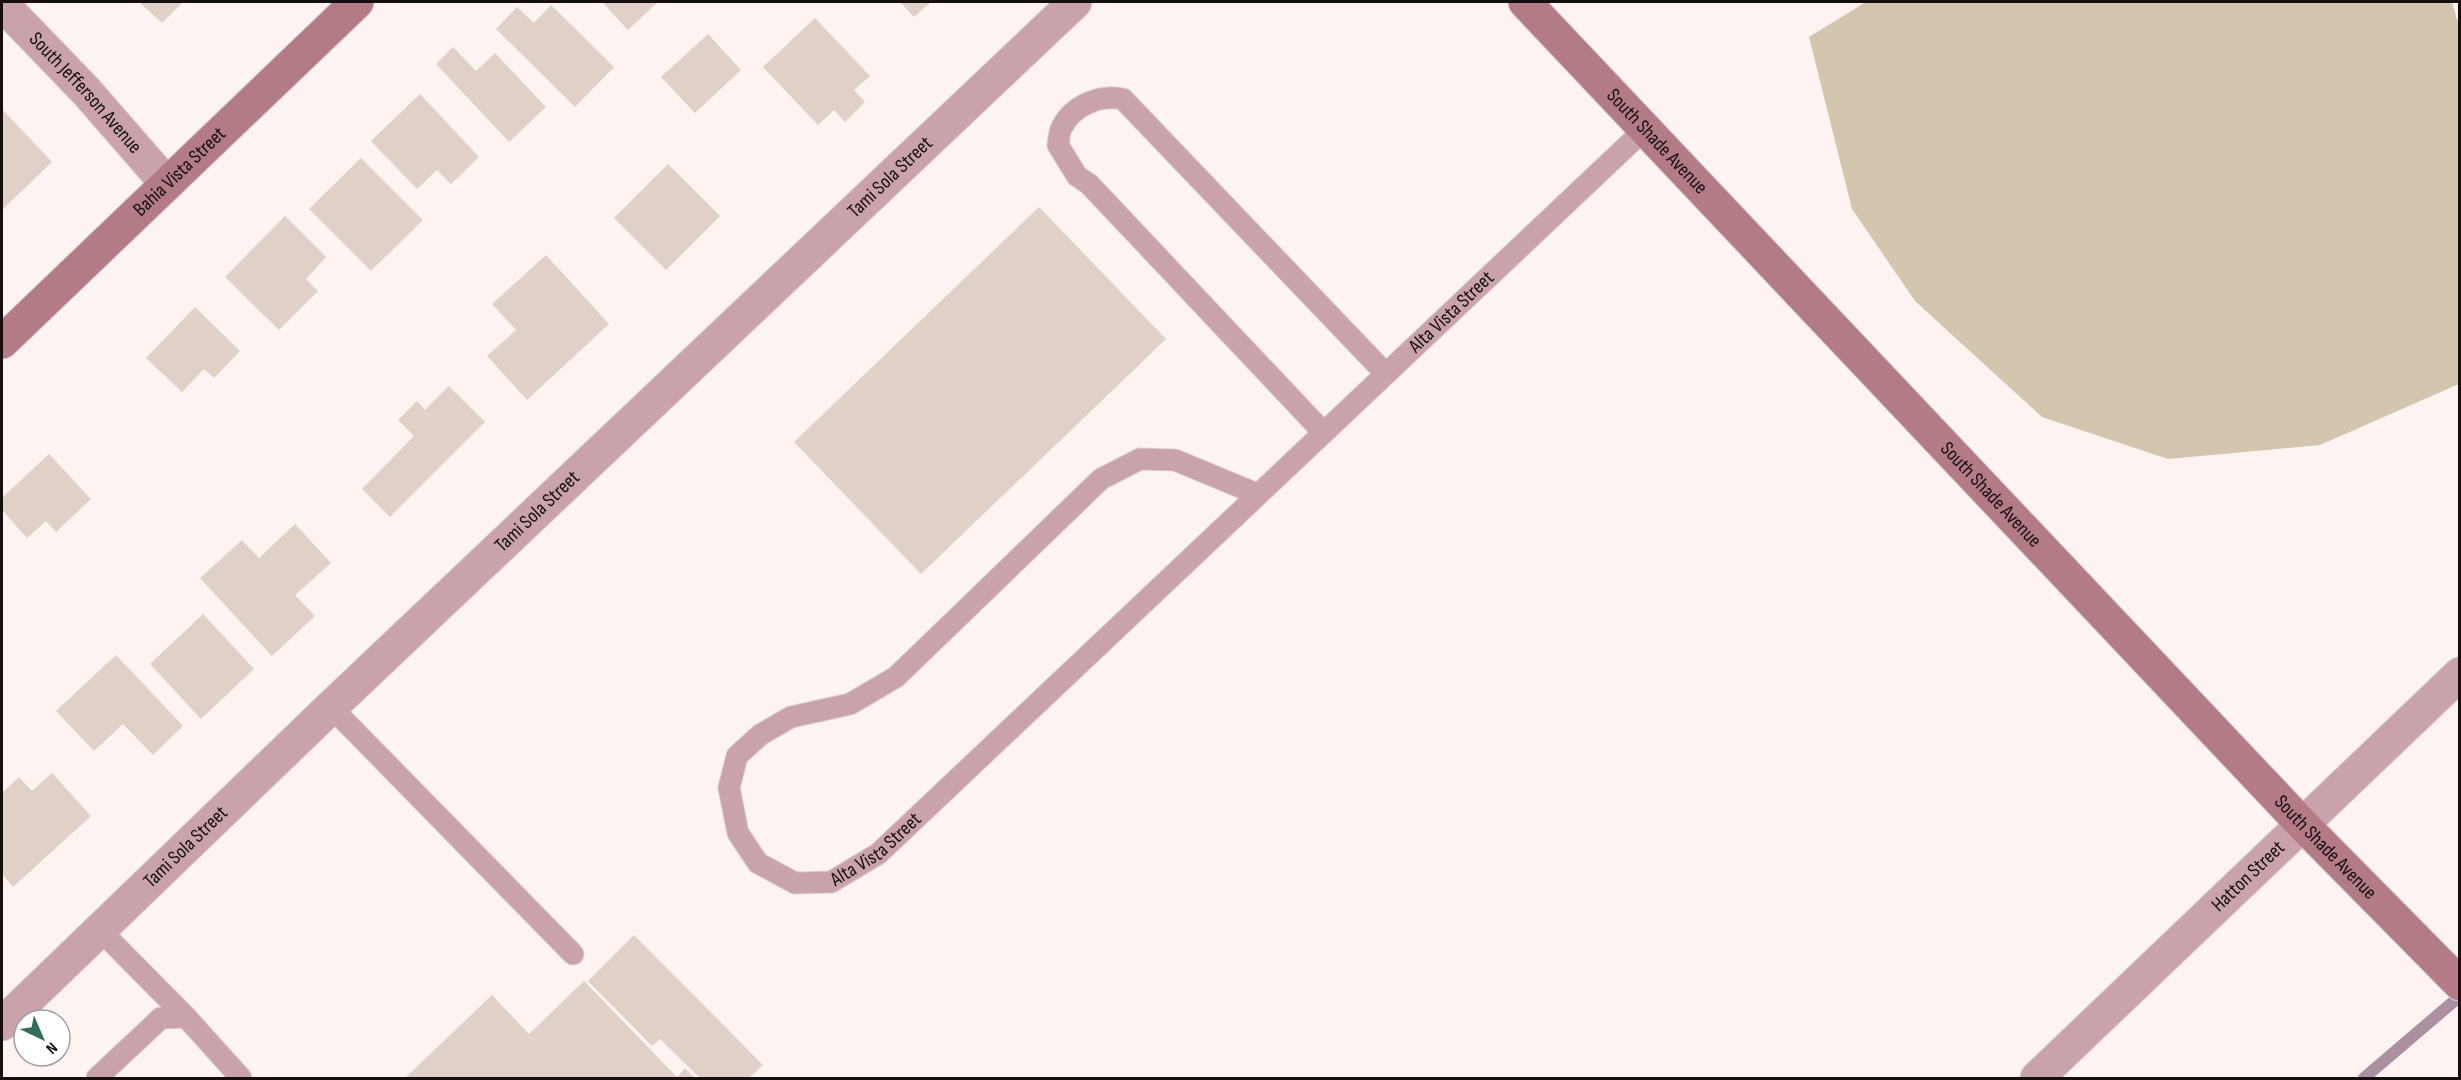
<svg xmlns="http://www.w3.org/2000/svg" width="2461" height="1080" font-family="'Sofia Sans Condensed',sans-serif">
	<rect width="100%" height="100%" fill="#fdf3f0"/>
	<path fill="#d2c6ae" d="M1866,2H2452L2460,29L2459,384L2320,445L2168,459L2042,417L1915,301L1852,209L1809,37Z"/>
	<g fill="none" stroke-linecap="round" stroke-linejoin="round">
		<path stroke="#ad8fa2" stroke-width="12" d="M2364,1078L2460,996"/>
	</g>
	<g fill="#dfd1c8">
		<path d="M139,2H183L162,23Z"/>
		<path d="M602,2H658L628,30Z"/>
		<path d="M900,2H931L914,17Z"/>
		<path d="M551,5L614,67L575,107L496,29L517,7L534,23Z"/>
		<path d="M815,18L870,76L854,90L865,102L845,122L834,110L818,125L763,67Z"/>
		<path d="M708,34L741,70L695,113L661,77Z"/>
		<path d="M453,47L476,71L495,53L546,107L509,142L436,64Z"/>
		<path d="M420,94L479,157L451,184L437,170L417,189L371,141Z"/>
		<path d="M2,109L52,162L2,210Z"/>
		<path d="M361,158L423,220L371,271L309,209Z"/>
		<path d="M668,164L720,216L666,270L614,218Z"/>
		<path d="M1039,207L1166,339L921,574L794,442Z"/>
		<path d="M285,216L326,257L306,279L318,291L279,330L225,277Z"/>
		<path d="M546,255L609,324L527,400L487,356L516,330L492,304Z"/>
		<path d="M195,307L240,351L214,378L204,369L182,392L146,358Z"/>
		<path d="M449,386L485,422L390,517L362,489L414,436L398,420L417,401L425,410Z"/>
		<path d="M49,454L91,499L56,532L46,521L27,538L2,510V498Z"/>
		<path d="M295,524L331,563L295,595L315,616L272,656L200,578L242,540L259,558Z"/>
		<path d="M203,614L254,669L201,719L150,664Z"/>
		<path d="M116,655L183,726L153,755L123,724L94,751L56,711Z"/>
		<path d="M52,773L91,816L13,887L2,874V793L19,777L32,791Z"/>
		<path d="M634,935L763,1065L749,1078H700L660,1039L652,1046L588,981Z"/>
		<path d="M584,981L677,1077L685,1068L695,1078H405L492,995L529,1034Z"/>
	</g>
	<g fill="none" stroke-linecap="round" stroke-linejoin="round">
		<g stroke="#d8cfcc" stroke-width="23">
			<g id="lane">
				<path d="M1323,432L1089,184L1077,176L1058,145C1059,140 1059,132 1062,127C1073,105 1101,94 1123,99L1385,373"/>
				<path id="s1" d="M1257,494L1175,460L1140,459L1101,479L896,677L850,704L791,717L760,735L737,756L729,788L738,833L758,863L795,883L831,882L878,854L1645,129"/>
				<path d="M331,707L573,954"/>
				<path d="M99,929L186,1017L241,1078"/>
				<path d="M97,1078L161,1018L186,1017"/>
			</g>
		</g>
		<g stroke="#d8cfcc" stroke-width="35">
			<g id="street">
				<path id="s2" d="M2,4L86,91L167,184"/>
				<path id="s3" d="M2,1024L331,707L1075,2"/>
				<path id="s4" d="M2037,1078L2460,674"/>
			</g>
		</g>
		<g stroke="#d8cfcc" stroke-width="35">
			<g id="secondary">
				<path id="s5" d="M1525,2L2303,825L2460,984"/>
				<path id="s6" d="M2,342L357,2"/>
			</g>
		</g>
		<use href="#lane" stroke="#caa3aa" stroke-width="21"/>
		<use href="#street" stroke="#caa3aa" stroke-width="33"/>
		<use href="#secondary" stroke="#b27b86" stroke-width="33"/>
	</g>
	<g text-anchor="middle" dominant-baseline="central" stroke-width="5" stroke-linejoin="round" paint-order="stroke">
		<g font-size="20" fill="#150f0e" stroke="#fff">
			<text stroke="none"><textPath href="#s2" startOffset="122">South Jefferson Avenue</textPath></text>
			<text stroke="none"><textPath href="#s5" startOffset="192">South Shade Avenue</textPath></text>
			<text stroke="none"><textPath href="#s6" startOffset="246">Bahia Vista Street</textPath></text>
			<text stroke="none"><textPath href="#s3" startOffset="1227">Tami Sola Street</textPath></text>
			<text stroke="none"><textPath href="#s1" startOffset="1670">Alta Vista Street</textPath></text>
			<text stroke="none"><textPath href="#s5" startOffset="678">South Shade Avenue</textPath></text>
			<text stroke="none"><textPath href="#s3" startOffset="741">Tami Sola Street</textPath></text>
			<text stroke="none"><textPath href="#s3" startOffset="255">Tami Sola Street</textPath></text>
			<text stroke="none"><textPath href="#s1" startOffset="882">Alta Vista Street</textPath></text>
			<text stroke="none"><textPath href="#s5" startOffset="1164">South Shade Avenue</textPath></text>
			<text stroke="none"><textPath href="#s4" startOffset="292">Hatton Street</textPath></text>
		</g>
	</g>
	<rect width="2461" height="1080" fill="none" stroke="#150f0e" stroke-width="6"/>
	<g transform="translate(42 1038) rotate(136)"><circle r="28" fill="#ffffff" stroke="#a19f9f" stroke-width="1.5"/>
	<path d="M0-4.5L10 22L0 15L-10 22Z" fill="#346d56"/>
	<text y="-9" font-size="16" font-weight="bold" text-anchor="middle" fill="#150f0e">N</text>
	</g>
</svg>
